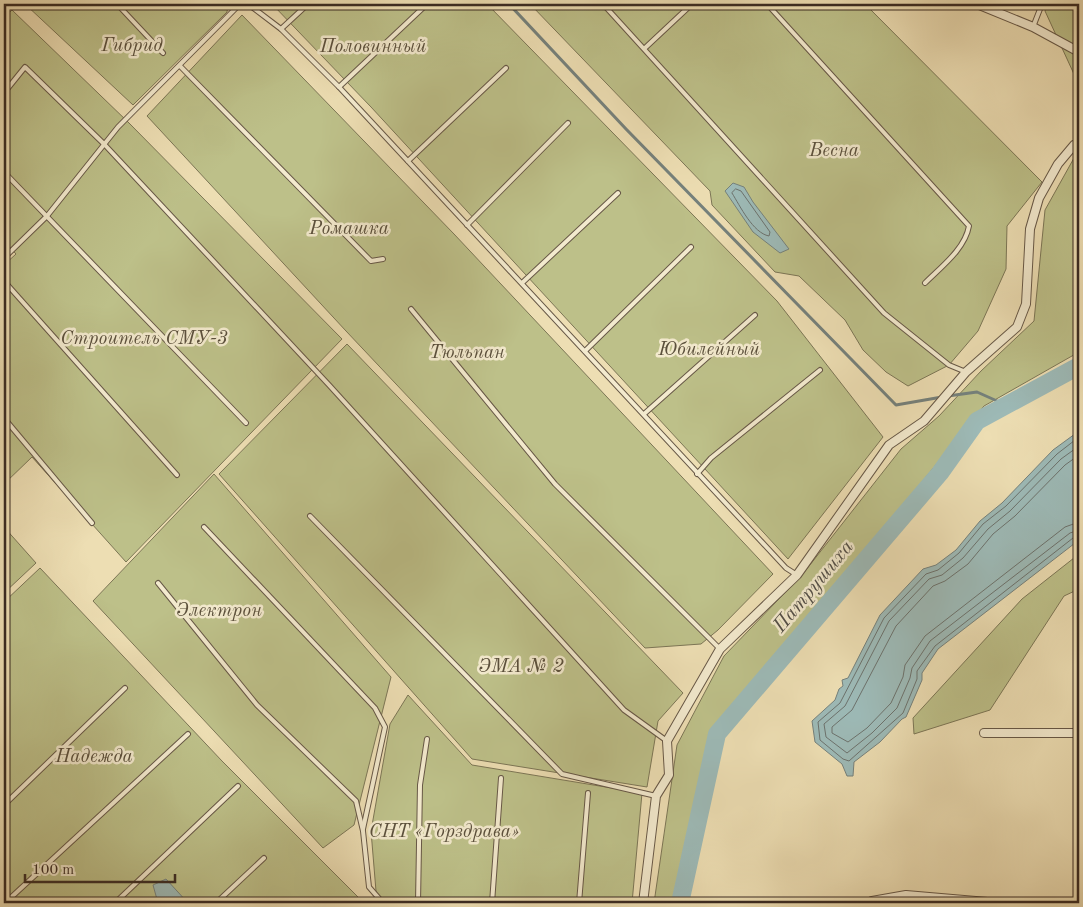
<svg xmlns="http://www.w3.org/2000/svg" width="1083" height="907" font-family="'Old Standard TT',serif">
	<rect width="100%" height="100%" fill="#eddeb3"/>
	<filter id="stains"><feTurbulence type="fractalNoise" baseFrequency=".004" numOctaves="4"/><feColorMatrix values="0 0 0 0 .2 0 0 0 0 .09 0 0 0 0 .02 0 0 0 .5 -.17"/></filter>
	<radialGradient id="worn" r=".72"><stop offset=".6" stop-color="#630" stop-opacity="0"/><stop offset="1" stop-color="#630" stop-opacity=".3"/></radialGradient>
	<g fill="#bdc089" stroke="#7c7656">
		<path d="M25,4H228L227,12L133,105Z"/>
		<path d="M272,4H487L777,301L883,437L788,559L371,107Z"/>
		<path d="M530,4H865L1042,182L1007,226L1006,269L978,331L949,365L908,386L886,372L863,350L845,320L799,276L775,272L712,205L710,191Z"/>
		<path d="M1047,4H1079V85L1045,11Z"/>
		<path d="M12,10L129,123L342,339L126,562L32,457L4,484V265L16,254L4,241V18Z"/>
		<path d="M242,15L454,234L773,574L718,630L701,644L645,648L346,331L147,116Z"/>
		<path d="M1079,155V352L984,406L841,581L712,730L676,903H654L677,745L724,656L802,575L901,449L939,416L981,371L1034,321L1045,210L1074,158Z"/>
		<path d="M347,344L683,693L658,721L647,787L472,759L219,474Z"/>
		<path d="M214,474L391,677L354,825L323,848L93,601Z"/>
		<path d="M4,527L36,563L4,593Z"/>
		<path d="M1079,554V589L1064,596L990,710L914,734L913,718L1022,599Z"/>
		<path d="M40,568L222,761L364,903H4V602Z"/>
		<path d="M408,695L472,765L642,793L632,903H377L371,831L390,724Z"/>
	</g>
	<g fill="#9dbab7" stroke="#75817c">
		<path d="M733,183L744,187L753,202L789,249L780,253L753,232L725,191Z"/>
		<path d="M1079,431V540L938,649L922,673V680L906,717L902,719L880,742L854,762L853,776H847L842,764L815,742L812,721L835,700L839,689L843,686L842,680L848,678L880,615L923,569L936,565L956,550L980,521L1002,503L1053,450Z"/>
		<path d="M166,879L188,903H158L153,885Z"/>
	</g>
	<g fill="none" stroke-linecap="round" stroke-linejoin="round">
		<g stroke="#6c726d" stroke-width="1">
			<path d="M736,189L741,191L770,232L769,236C753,233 740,206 732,193Z"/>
			<path d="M1079,437L1057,454L1006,506L983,524L959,553L938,570L926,574L884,618L840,703L818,722L820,740L843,759L849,761L903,713L917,679V671L935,646L1073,538L1079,536"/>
			<path d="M1079,446L1061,459L1010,511L988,529L963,558L942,575L929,579L889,621L845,706L824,724L826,737L847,753L872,733L897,708L910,678L912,668L930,641L1070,533L1079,530"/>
			<path d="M1079,455L1065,465L1015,516L993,534L968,564L945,581L933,586L896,626L852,710L832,727V733L848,742L867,728L891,703L903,677L905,665L925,636L1065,527L1079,522"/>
		</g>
		<g stroke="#75817c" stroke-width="3">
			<path d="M509,4L626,129L896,405L942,397"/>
			<path d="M948,396L977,392L1006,405"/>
		</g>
		<path stroke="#9dbab7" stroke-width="18" d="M680,903L717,734L940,473L977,421L1079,366"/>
		<g stroke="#675847" stroke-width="6">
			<g id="lane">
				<path d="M117,4L163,53"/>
				<path d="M248,4L281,29L339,87L786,568L797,575"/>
				<path d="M603,4L884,313L949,365L966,372"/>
				<path d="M767,4L969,226C965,249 941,267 925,283"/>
				<path d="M1033,27L1042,4"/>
				<path d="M281,29L308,4"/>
				<path d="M645,48L692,4"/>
				<path d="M180,66L371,261L383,259"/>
				<path d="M339,87L427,4"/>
				<path d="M4,93L25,67L104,144L329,385L624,710L667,741"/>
				<path d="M408,161L506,68"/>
				<path d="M4,172L246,423"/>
				<path d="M467,225L568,123"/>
				<path d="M4,258L47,216L118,127L240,4"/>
				<path d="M4,281L177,475"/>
				<path d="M522,283L618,193"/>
				<path d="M411,309L555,484L720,649"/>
				<path d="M585,351L691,247"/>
				<path d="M644,414L755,315"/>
				<path d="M4,418L92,523"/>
				<path d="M697,474L711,458L820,370"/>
				<path d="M310,516L562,774L656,796"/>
				<path d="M204,527L375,708L385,727L363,829"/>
				<path d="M158,583L257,705L356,801L363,831L369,887L383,903"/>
				<path d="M4,805L125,688"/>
				<path d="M5,903L188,734"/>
				<path d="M115,903L238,786"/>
				<path d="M216,903L264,858"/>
				<path d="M418,903L420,785L427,739"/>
				<path d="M492,903L501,778"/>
				<path d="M579,903L588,793"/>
			</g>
		</g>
		<g stroke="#675847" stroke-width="10">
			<g id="street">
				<path d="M977,4L1033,27L1079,52"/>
				<path d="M984,733H1079"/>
				<path d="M643,903L656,796L669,775L667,741L720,649L797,575L889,445L924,421L966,372L1017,327L1026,304L1030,229L1039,198L1058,164L1074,145L1079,143"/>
				<path d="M872,903V901L906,895L999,903"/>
			</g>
		</g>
		<use href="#lane" stroke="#f3eace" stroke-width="4"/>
		<use href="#street" stroke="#f3eace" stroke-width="8"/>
	</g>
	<g text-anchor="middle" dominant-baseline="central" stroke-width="5" stroke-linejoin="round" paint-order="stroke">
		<g font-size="19" font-style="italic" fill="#5b503c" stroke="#f3eace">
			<text x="132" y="46">Гибрид</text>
			<text x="373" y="47">Половинный</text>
			<text x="834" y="151">Весна</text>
			<text x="349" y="229">Ромашка</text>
			<text x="144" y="339">Строитель СМУ-3</text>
			<text x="709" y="350">Юбилейный</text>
			<text x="467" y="353">Тюльпан</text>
			<text x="219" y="611">Электрон</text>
			<text x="521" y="667">ЭМА № 2</text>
			<text x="94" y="757">Надежда</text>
			<text x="444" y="832">СНТ «Горздрава»</text>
		</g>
		<g font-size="20" font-style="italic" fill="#534f48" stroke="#f3eace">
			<text transform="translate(814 587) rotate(-50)">Патрушиха</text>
		</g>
	</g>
	<rect width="1083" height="907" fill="none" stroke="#eddeb3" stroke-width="20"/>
	<rect x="5" y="5" width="1073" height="897" fill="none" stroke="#3a2b23" stroke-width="2.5"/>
	<rect x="10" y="10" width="1063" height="887" fill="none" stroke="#3a2b23"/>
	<path d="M25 874v8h150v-8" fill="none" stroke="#3a2b23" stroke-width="2.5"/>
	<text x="32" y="874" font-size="15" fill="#3a2b23" stroke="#f3eace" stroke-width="4" paint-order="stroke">100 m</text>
	<rect width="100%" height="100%" filter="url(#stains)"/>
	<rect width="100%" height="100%" fill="url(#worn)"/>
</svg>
